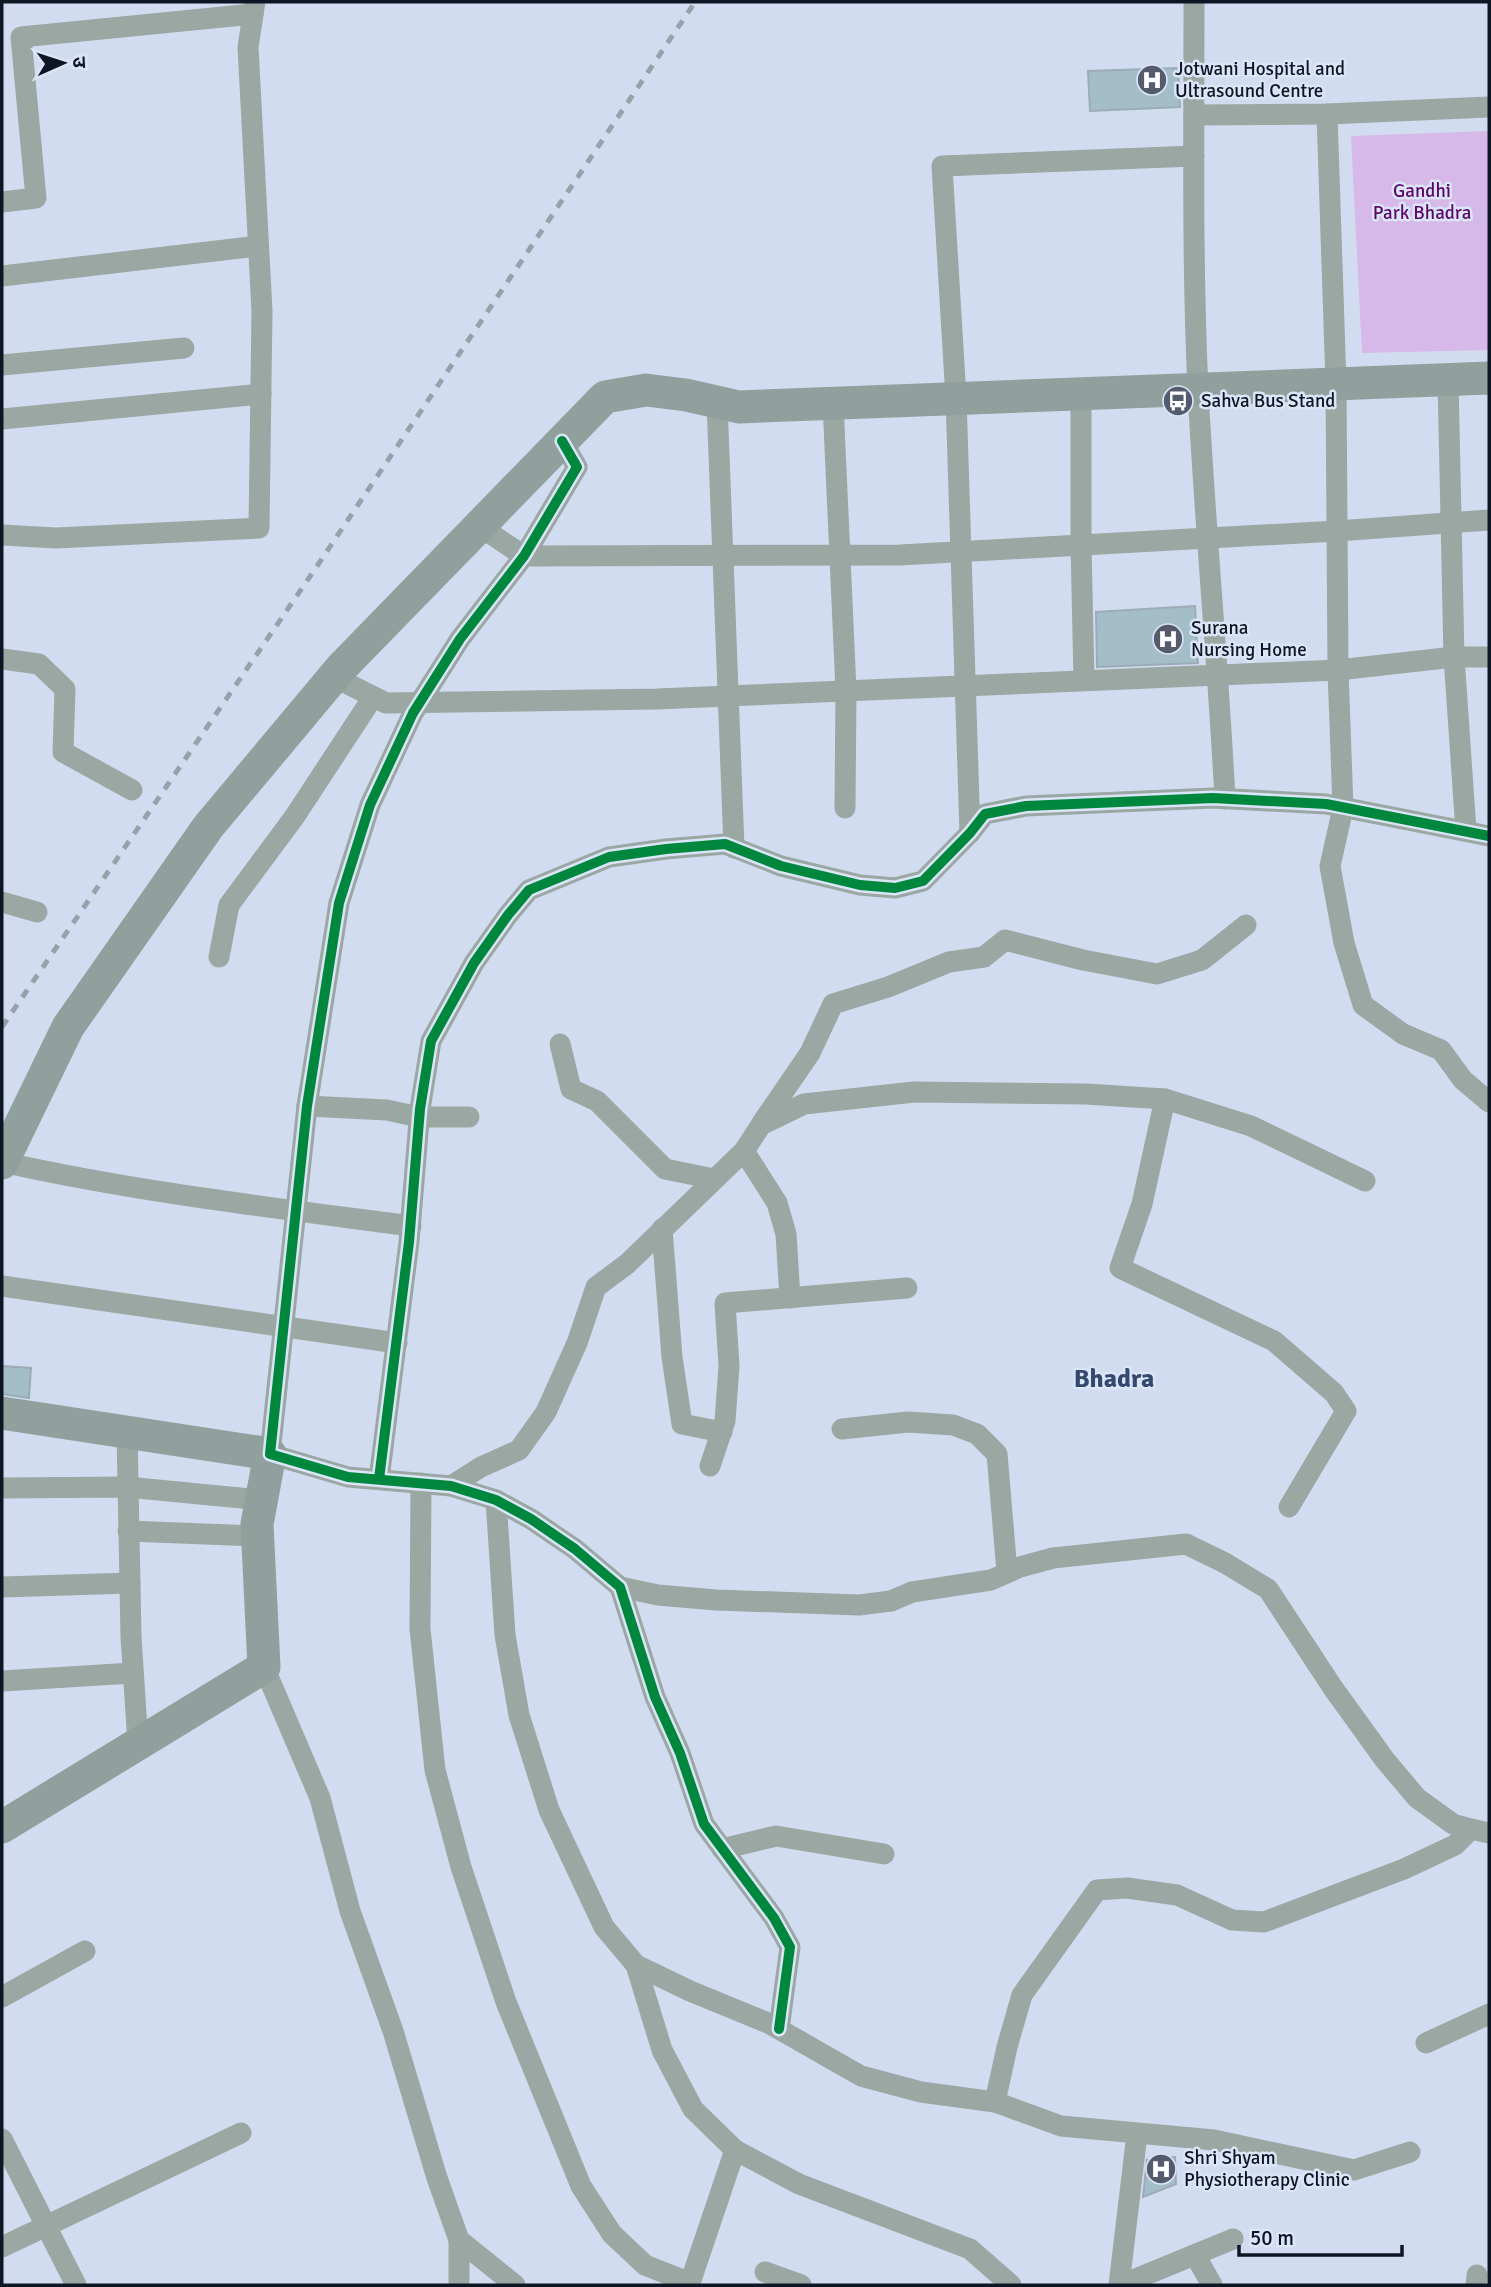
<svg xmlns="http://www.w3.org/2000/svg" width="1491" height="2287" font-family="Signika,'Noto Sans Devanagari',sans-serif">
	<rect width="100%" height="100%" fill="#d2dcf0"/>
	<path fill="#d6b9e8" d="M1489,131V350L1362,353L1351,136Z"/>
	<g fill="#a4bec9" stroke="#9bacb6" stroke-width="2">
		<path d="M1178,68L1180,107L1090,111L1088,71Z"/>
		<path d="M1195,606L1198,663L1097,667L1096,612Z"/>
		<path d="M2,1366L31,1368L29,1398L2,1394Z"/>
		<path d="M1175,2157L1176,2184L1143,2197L1147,2160Z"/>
	</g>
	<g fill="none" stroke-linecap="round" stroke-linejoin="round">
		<g stroke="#9ba7a2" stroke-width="21">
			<path d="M1194,2C1194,131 1192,261 1198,390C1205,526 1218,662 1225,799"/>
			<path d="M1327,114L1336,384L1338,670L1343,808L1330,866L1344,943L1363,1005L1403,1034L1441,1050L1463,1080L1489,1102"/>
			<path d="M1194,115L1327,114L1489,107"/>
			<path d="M2,202L36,198L21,37L253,14"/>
			<path d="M2,276L258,246"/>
			<path d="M2,365L184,348"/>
			<path d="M1448,380L1454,657L1466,831"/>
			<path d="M1081,394V545L1084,680"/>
			<path d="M717,402L734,848"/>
			<path d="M833,403L846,690L845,808"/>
			<path d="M2,419L261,394"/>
			<path d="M562,441L577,467L524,556L460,639L413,713L370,805L339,903L307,1106L270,1454L348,1477L451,1486L496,1500L531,1519L575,1549L620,1587L655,1697L680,1753L704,1824L774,1918L790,1947L779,2029"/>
			<path d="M479,526L524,556L900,555L1337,531L1489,520"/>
			<path d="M2,535L56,538L259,528L262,311L248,47L255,2"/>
			<path d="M2,659L39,664L65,689L63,752L132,790"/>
			<path d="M334,677L386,703L657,699L1338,670L1454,657H1489"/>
			<path d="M970,833L956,398L942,166L1194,156"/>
			<path d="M2,902L37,912"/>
			<path d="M219,957L229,905L295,816L373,697"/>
			<path d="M560,1044L571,1089L597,1101L665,1169L714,1179"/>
			<path d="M1165,1099L1142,1204L1120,1268L1274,1341L1334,1393L1346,1411L1289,1507"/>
			<path d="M307,1106L387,1110L419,1117H469"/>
			<path d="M762,1123L810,1053L833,1004L888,987L949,962L984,957L1005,940L1083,960L1157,974L1202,960L1246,925"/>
			<path d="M744,1151L777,1203L786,1234L790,1298"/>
			<path d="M2,1162C136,1192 275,1208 411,1226"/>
			<path d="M662,1229L672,1357L682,1424L722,1432"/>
			<path d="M2,1286L397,1343"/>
			<path d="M842,1429L908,1422L953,1425L977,1434L997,1454L1007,1572"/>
			<path d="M127,1432L131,1637L138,1744"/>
			<path d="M710,1466L725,1421L729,1366L725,1303L907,1288"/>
			<path d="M379,1479L409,1242L420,1109L431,1041L474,963L508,915L529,890L609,857L666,849L725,844L781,866L860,885L895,888L923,881L970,833L985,814L1026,806L1213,798L1326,804L1489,836"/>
			<path d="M421,1483L420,1629L435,1770L461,1867L506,2002L581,2186L612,2234L645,2265L690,2283V2285"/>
			<path d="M451,1486L481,1467L519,1450L546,1412L577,1343L596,1287L627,1264L744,1151L761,1125L804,1104L914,1092L1086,1094L1165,1099L1251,1126L1365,1181"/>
			<path d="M2,1488L127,1487L261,1500"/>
			<path d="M496,1500L505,1635L519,1715L549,1810L604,1927L636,1965L690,1991L768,2023L861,2076L921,2092L995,2102L1061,2126L1214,2140L1354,2170L1410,2152"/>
			<path d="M128,1531L257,1536"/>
			<path d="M2,1587L130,1583"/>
			<path d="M620,1587L658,1595L716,1600L859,1605L891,1601L912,1592L991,1580L1020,1567L1053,1558L1186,1544L1225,1563L1268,1589L1333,1688L1385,1760L1417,1798L1453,1824L1471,1829"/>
			<path d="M264,1667L320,1798L350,1911L393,2031L437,2178L459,2240L515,2285"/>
			<path d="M2,1681L133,1673"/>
			<path d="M722,1849L776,1836L884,1854"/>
			<path d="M636,1965L662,2050L693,2109L735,2150L799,2184L970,2249L1011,2285"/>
			<path d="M2,1997L85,1951"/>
			<path d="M1426,2043L1489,2014"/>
			<path d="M995,2102L1007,2047L1022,1995L1097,1890L1127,1888L1177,1895L1232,1920L1264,1922L1404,1869L1455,1845L1471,1829L1489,1833"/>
			<path d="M2,2139L76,2285"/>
			<path d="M459,2240V2285"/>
			<path d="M2,2247L241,2133"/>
			<path d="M1195,2255L1212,2285"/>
			<path d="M765,2272L801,2285"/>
			<path d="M690,2283L735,2150"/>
			<path d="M1119,2285L1137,2134"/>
			<path d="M1121,2285L1233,2239"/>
			<path d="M1476,2285L1477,2275"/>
		</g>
		<g stroke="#90a09c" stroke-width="33">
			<path d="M2,1163L68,1027L208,827L341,668L605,397L646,390L686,395L739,407L1489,378"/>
			<path d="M2,1413L270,1454L257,1524L264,1667L2,1827"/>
		</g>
		<path stroke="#97a1a9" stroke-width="5" stroke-dasharray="9 9" stroke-linecap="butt" d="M2,1027L311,575L695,2"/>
		<g stroke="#dbe5f8" stroke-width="15">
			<g id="cycleway">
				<path d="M562,441L577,467L524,556L460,639L413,713L370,805L339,903L307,1106L270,1454L348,1477L451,1486L496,1500L531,1519L575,1549L620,1587L655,1697L680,1753L704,1824L774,1918L790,1947L779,2029"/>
				<path d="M379,1479L409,1242L420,1109L431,1041L474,963L508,915L529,890L609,857L666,849L725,844L781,866L860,885L895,888L923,881L970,833L985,814L1026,806L1213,798L1326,804L1489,836"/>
			</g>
		</g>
		<use href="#cycleway" stroke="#00873e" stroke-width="10"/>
	</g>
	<defs>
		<g id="hospital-disc" transform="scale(1.575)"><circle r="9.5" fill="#535b6c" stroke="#dbe5f8"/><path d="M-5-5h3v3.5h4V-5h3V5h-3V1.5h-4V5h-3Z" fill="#fff"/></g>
		<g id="bus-disc" transform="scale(1.575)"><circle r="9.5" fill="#535b6c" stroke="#dbe5f8"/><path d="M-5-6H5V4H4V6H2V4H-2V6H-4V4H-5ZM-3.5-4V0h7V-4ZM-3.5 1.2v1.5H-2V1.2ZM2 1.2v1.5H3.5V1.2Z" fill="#fff"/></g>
	</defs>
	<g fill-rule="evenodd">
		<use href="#hospital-disc" x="1152" y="80"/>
		<use href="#bus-disc" x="1178" y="401"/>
		<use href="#hospital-disc" x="1168" y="639"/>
		<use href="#hospital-disc" x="1161" y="2169"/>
	</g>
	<g text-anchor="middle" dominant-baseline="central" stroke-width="5" stroke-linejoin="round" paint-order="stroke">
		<g font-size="19" fill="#0e1625" stroke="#dbe5f8" text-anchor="start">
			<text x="1175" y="69">Jotwani Hospital and<tspan x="1175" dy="22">Ultrasound Centre</tspan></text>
			<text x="1201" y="401">Sahva Bus Stand</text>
			<text x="1191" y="628">Surana<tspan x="1191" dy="22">Nursing Home</tspan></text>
			<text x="1184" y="2158">Shri Shyam<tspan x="1184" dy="22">Physiotherapy Clinic</tspan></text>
		</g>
		<g font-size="19" fill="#5e0568" stroke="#dbe5f8">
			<text x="1422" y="191">Gandhi<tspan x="1422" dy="22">Park Bhadra</tspan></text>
		</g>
		<g font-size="26" font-weight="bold" fill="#35496e" stroke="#dbe5f8">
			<text x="1114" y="1379">Bhadra</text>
		</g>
	</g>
	<rect width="1491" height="2287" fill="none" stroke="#0e1625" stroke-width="7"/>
	<g transform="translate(63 63) rotate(87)" stroke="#dbe5f8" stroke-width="5" paint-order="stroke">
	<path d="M0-5L12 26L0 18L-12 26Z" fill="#0e1625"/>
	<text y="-10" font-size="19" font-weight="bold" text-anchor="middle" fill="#0e1625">उ</text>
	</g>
	<path d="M1239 2245v10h163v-10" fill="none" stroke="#0e1625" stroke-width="3.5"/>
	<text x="1250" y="2245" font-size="21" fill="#0e1625" stroke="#dbe5f8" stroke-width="5" paint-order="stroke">50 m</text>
</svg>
